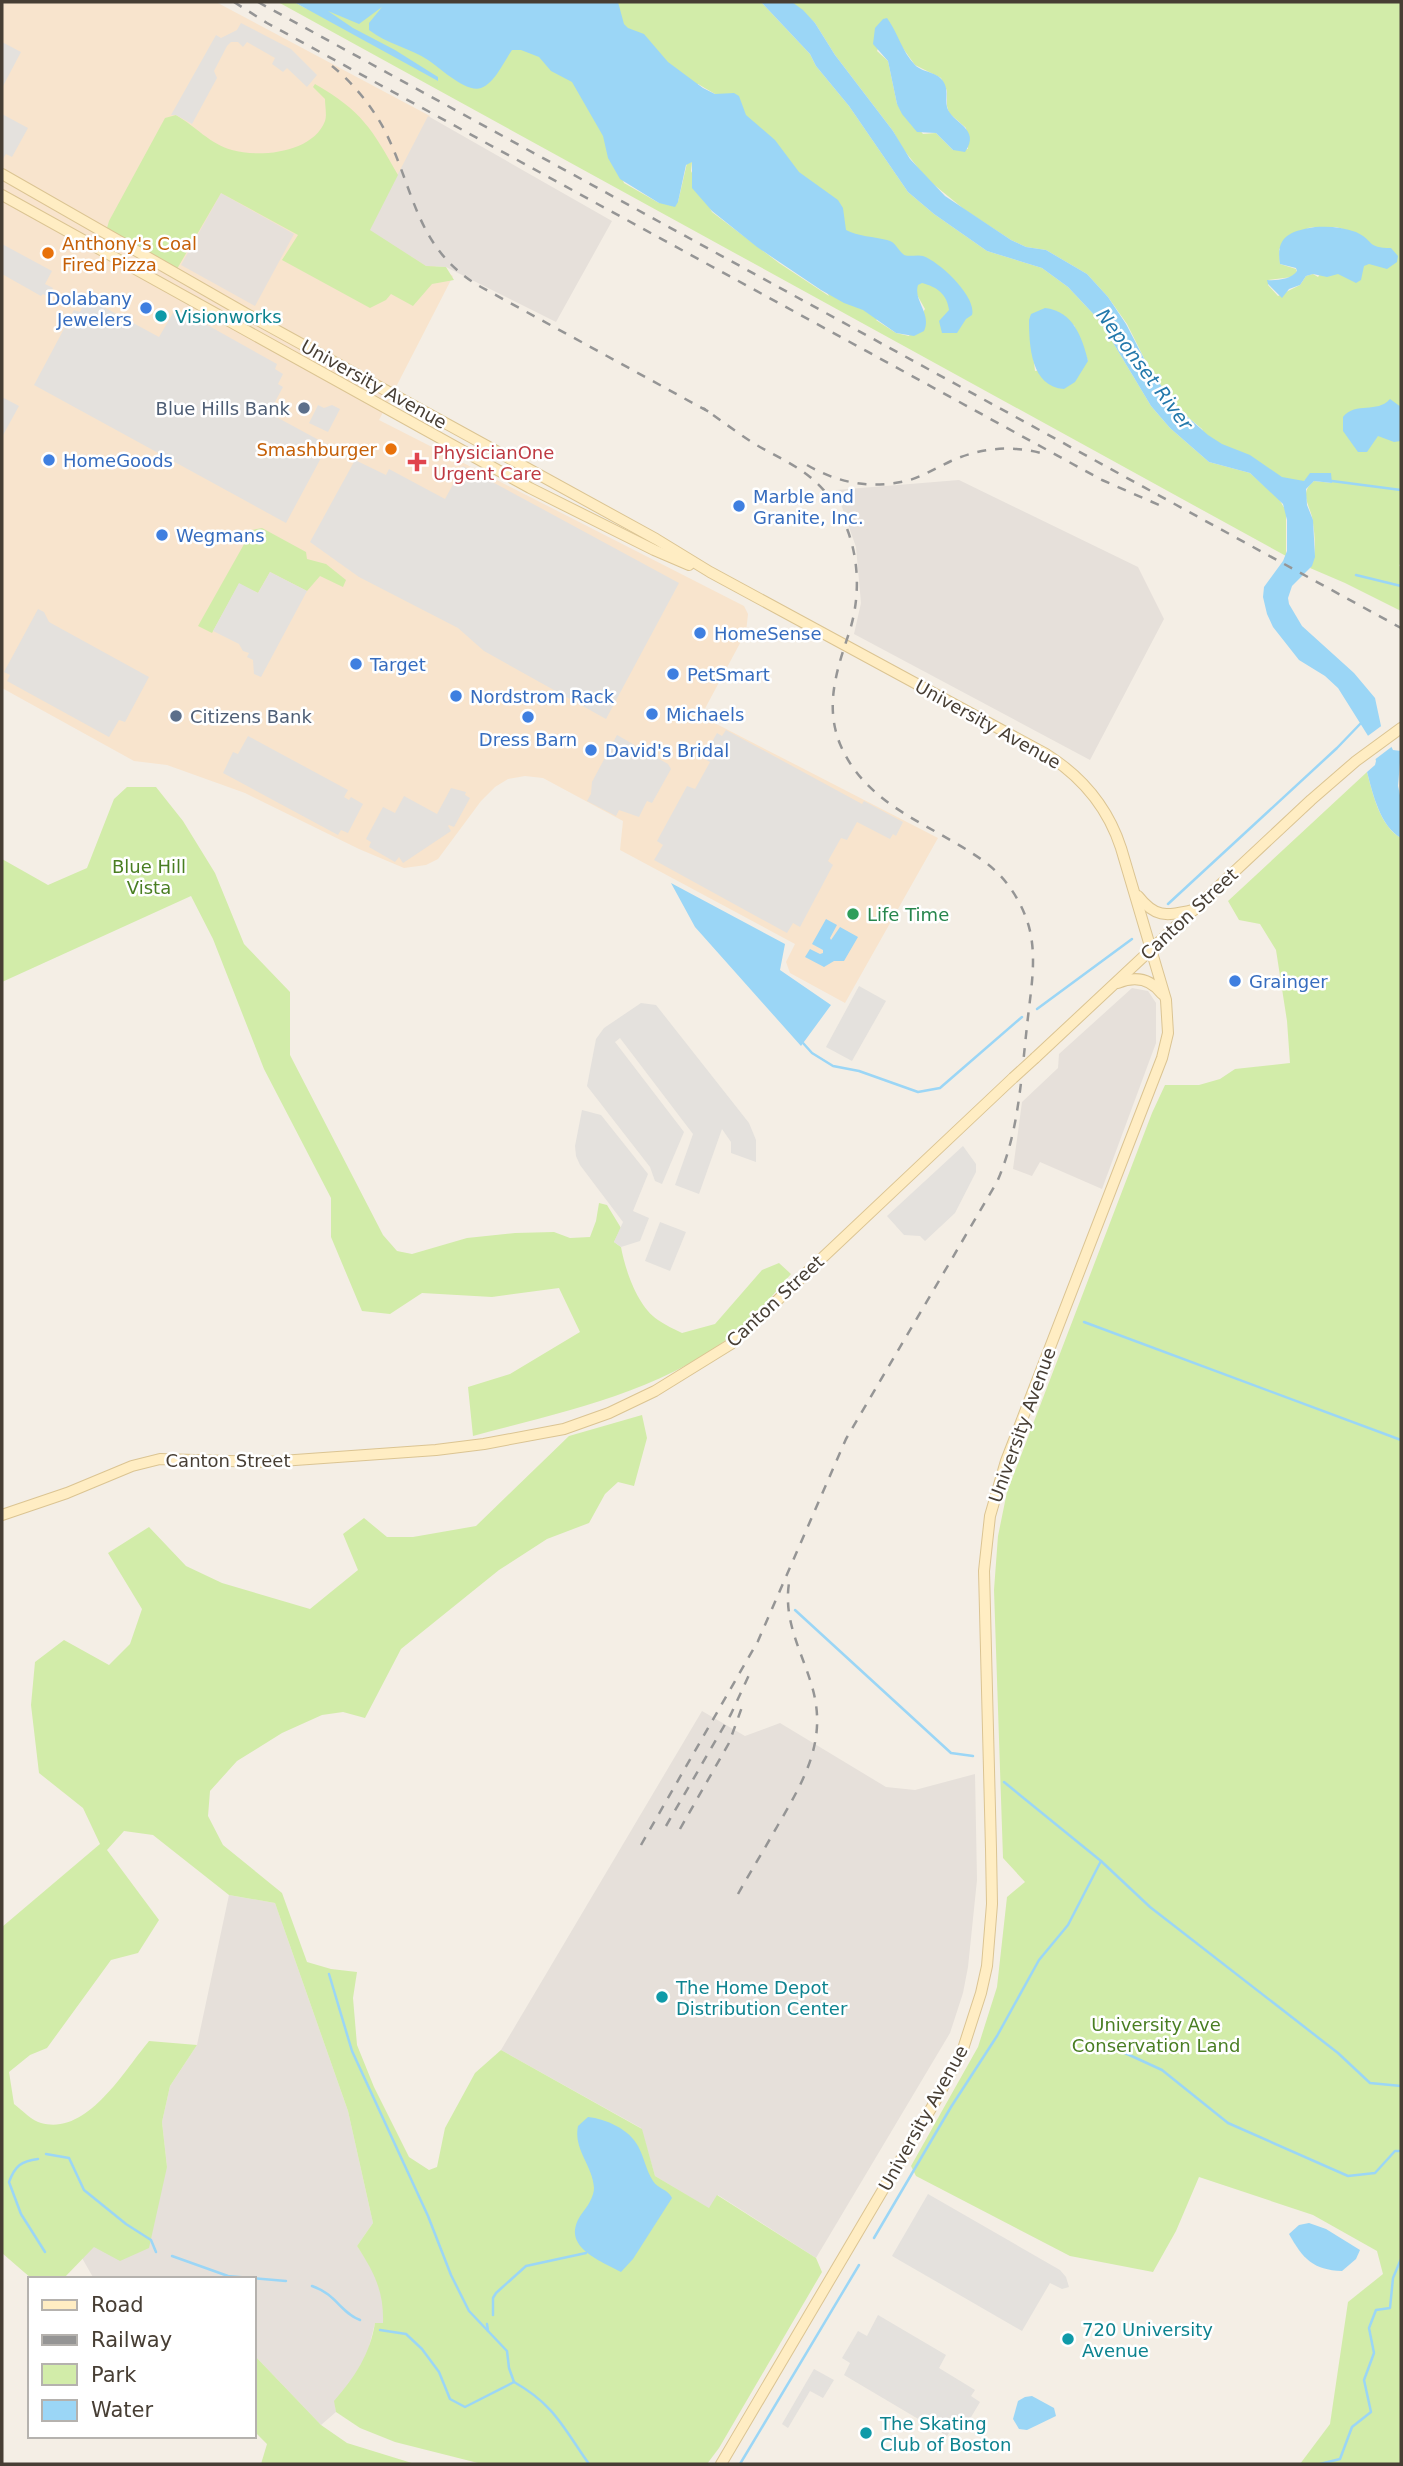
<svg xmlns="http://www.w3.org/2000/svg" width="1403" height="2466" font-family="'DejaVu Sans',sans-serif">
	<rect width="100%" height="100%" fill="#f4eee5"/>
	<path fill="#f8e4cd" d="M2,2H216L430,116L374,233L453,276L379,420L744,606L748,614L746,632L701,716L938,838L845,1003L790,973L786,962L795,944L620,850L623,821L543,778L525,776L508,779L495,787L481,801L438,859L426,865L404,868L359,849L245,793L167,765L134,761L2,688Z"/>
	<g fill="#e6e0da">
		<path d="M428,116L612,221L556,322L446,267L426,266L369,230Z"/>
		<path d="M221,193L294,234L255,306L181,265Z"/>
		<path d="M959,480L1138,567L1164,619L1090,760L854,634L861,603L856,547L836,490Z"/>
		<path d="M1132,988L1148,991L1156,1003V1043L1102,1189L1040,1162L1032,1176L1013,1169L1022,1102L1058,1068L1059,1054Z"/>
		<path d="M702,1711L745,1736L780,1723L886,1787L915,1790L975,1774L977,1880L968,1967L963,1993L950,2033L816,2258L718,2195L710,2209L655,2176L641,2128L501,2050Z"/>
		<path d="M229,1895L275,1903L348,2111L373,2223L357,2246L373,2270L384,2301L383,2323H375L367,2355L351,2382L335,2401L336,2412L321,2425L254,2355V2279H94L82,2258L167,2167L162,2122L170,2086L197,2045Z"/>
	</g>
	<g fill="#d2eca9" fill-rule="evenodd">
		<path d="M278,2H294L307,9L381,2H761L810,54L816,66L849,106L908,192L934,214L987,251L1042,268L1068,287L1100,321L1151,406L1170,428L1209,462L1250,473L1279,499L1286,511V556ZM698,84L715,94L829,296L779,263L712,212L691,171L692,162L687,163L678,202L659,203L624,183L586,85ZM916,293L925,309L909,336L896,333L876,320ZM1029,320L1074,325L1088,361L1035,371Z"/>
		<path d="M792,2H1401V564L1399,565L1401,568V611L1345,583L1310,568C1317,557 1315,536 1313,523C1312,507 1297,494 1314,481L1332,483L1325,473L1313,474L1304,481H1299L1285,487L1215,452L1202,429L1182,412L1166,393L1148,366L1127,324L1108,297L1087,274L1046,250L1026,247L1011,240L965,210L927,179L903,149L893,131L835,55L815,23ZM890,23L897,40L915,65L941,78L947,91V106L949,113L966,128L968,149L953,150L936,133L923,134L897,104L888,61L877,51ZM1315,227H1336L1353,232L1318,277L1313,274L1306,276L1300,285L1278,296L1268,285V280L1292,277L1297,272L1296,269L1280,264L1279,249L1308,228Z"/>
		<path d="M315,84C362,111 372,129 398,175L370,230L426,266L446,267L454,280L432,284L413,306L391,294L386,300L370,308L282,260L298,235L221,193L177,269L110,232L107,228L109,221L165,118L176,115C195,126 210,144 232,150C259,158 313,153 325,121C327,115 325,106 325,99L313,87Z"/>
		<path d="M262,528L306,552L307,559L326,564L346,580L343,587L320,576L307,591L270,572L258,593L239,584L212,633L198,626L252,530Z"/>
		<path d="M1367,772C1373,795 1380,826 1401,838V2464H1300L1330,2424L1348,2302L1383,2274L1377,2251L1313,2215L1199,2177L1176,2231L1153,2272L1070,2256L916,2176L911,2166L978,2047L997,1987L1007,1897L1025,1882L1003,1858L994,1590L998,1536L1007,1492L1152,1113L1165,1085H1199L1220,1079L1235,1069L1290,1063L1287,1021L1276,950L1260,924L1239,920L1228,901Z"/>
		<path d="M127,787H156L183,821L215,873L244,944L290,992V1055L383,1235L397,1251L412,1254L467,1238L515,1233L554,1232L570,1238L590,1237L596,1221L599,1203L607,1205L621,1228L614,1242L621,1247C625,1269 637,1306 658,1320C665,1325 674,1329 682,1333L715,1324L762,1270L779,1263L791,1274C775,1292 759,1313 740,1329C665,1392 565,1411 473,1436L468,1387L510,1374L580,1332L559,1288L492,1297L422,1293L390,1314L362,1311L331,1237V1198L264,1069L213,939L191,896L2,982V859L48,885L87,868L114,799Z"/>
		<path d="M642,1415L647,1438L634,1486L618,1482L605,1494L589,1523L547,1539L499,1570L401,1649L365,1718L343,1712L322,1715L282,1733L237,1761L210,1791L208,1816L223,1845L282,1893L307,1962L331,1969L357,1972L353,1998L357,2045L374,2087L409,2157L429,2170L437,2167L445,2128L475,2073L501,2050L642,2129L655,2176L709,2208L717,2195L816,2258L822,2272L719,2448L707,2464H482L395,2442L360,2428L336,2412L334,2401C355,2377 370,2354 375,2323H383C384,2291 374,2272 357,2246L373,2223L348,2111L275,1903L229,1895L153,1835L124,1831L107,1850L159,1920L138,1953L111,1960L47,2048L30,2055L9,2072L14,2104C22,2110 32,2121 41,2123C87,2136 124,2071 149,2041L197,2045L170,2086L162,2122L167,2167L149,2248L120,2261L94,2247L63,2279H32L2,2253V1927L100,1844L83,1808L39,1773L31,1705L35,1662L64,1640L109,1665L130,1644L142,1609L108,1553L149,1527L186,1566L222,1583L310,1609L358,1570L343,1534L364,1518L387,1537H413L476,1526L569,1436Z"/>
		<path d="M254,2355L321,2425L347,2443L415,2464H261L267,2444L254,2431Z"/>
	</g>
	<g fill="#e4e1dd">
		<path d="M241,23L291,49L317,75L307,87L287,68L283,72L272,64L275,58L247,42L243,47L238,42H231L227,46L214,71L217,78L192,124L176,115H171L216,35L221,38L237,30Z"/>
		<path d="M2,42L21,52L2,88Z"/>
		<path d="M2,114L28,128L12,157L6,154L2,160Z"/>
		<path d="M2,244L52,271L45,284L53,288L48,297L43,294L41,296L2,274Z"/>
		<path d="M87,298L159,337L173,313L181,317L184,312L277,364L275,369L283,374L278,384L283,387L269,413L328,445L286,523L34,385L74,310L80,312Z"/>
		<path d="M2,397L19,406L2,437Z"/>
		<path d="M318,405L324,408L332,405L340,409L328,432L309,423Z"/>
		<path d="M355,460L386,475L389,469L445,499L463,466L679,583L606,719L484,651L458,628L359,577L310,542Z"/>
		<path d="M270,572L307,591L261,677L254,674L253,660L247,657L249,653L243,651L239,644L213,631L239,583L258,593Z"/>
		<path d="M38,609L44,612L49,622L149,677L125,722L119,720L109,737L7,681L10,675L4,672Z"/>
		<path d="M726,730L862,804L864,801L903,822L896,836L893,834L890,839L857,822L847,840L841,838L828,861L833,865L800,927L793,923L787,933L654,860L663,845L657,841L687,786L695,789L710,762L703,758L717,733L722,736Z"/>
		<path d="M617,735L668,764L671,769L652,803L647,801L639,817L619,810L616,816L587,801L591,794L592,782Z"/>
		<path d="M248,736L348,790L344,797L349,800L351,797L363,804L348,833L341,830L338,835L223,773L233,752L238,754Z"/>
		<path d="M451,788L466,792L465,795L470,798L454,827L449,825L448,826L451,831L403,863L399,857L395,862L369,847L371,842L366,839L383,807L395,813L404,796L437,814Z"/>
		<path d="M859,986L886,1001L852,1061L826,1047Z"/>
		<path d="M641,1003L656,1005L749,1123L756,1140V1162L731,1153V1142L722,1129L699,1194L675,1185L693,1134L620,1038L615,1042L684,1132L662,1184L655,1181L650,1167L587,1086L596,1039L604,1028Z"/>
		<path d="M582,1110L601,1115L648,1174L633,1211L649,1218L640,1241L621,1247L614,1242L623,1222L580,1165L576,1156L575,1146Z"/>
		<path d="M963,1146L976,1164V1172L955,1213L925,1241L920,1236L904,1235L887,1216Z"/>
		<path d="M660,1222L686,1232L670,1271L645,1261Z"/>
		<path d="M928,2194L1060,2270L1066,2277L1069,2287L1062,2289L1050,2283L1022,2331L892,2256Z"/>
		<path d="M878,2315L946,2355L939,2368L975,2390L971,2396L980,2402L964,2429L955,2424L947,2436L844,2375L850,2363L842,2358L858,2331L867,2336Z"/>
		<path d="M814,2369L834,2380L823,2398L810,2391L788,2428L782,2424Z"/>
	</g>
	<g fill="#9bd6f6">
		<path d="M294,2H618L624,24L628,28L644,34L668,62L703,88L715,94L734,93L739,96L746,115L775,140L799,172L838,200L843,208L846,230C857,236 875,237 887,240C896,242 897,249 903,254C907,258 917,254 923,256C940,262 977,297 972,315L966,319L957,333H942L939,321L949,310C947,294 937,287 922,283L918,285C913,301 932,313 924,331L914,336L896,333L863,310L844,303L821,290L757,247L712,211L692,188V162L686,165L678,202L675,207L659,203L620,179L608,158L603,136L572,82L551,71L539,57L521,50H512C504,61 495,83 481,88C466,93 440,68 428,60C410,48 387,44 369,30V23L382,7L359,24L328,11L353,28L395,50L438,77V81Z"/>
		<path d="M761,2H792L803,10L815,23L835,55L893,131L910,159L945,196L1011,240L1026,247L1046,250L1087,274L1108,297L1126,324L1148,366L1166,393L1182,412L1208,435L1222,444L1250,455L1282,477L1304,481L1310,473H1331L1332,483L1314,481L1306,489L1307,505L1313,520L1315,557L1312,566L1292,586L1288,598L1289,604L1302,626L1354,673L1375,698L1381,726L1393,750L1401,751L1398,786L1401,800V838C1380,826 1373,794 1367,772L1375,765L1376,761L1370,739L1338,688L1325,676L1299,660L1273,627L1267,614L1263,597L1264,587L1283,561L1287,551V520L1283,504L1250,473L1209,462L1170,428L1151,406L1100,321L1068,287L1042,268L987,251L934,214L908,192L849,106L816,66L810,54Z"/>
		<path d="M887,18C898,33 902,52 915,65C923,73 936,71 943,81C949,90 945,98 947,107C951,123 982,128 965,152L953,150L936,133L917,132L902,114L897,104L888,61L873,44L875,28L883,19Z"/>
		<path d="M1315,227C1329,226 1343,227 1356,232C1375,241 1366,248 1391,248L1398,256L1397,262L1387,269L1369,264L1364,266L1361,280L1356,283L1338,274L1327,277L1313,274L1306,276L1300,285L1289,289L1282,298L1268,284L1267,280C1276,281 1292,279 1297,271L1296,268L1280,264C1275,235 1292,231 1315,227Z"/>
		<path d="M1045,308C1073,311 1082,337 1088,361L1075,382L1064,389C1031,387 1029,346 1029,320L1031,314Z"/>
		<path d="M1390,399L1401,407V441L1394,442L1378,436L1367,452H1358L1343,431V417C1356,401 1377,414 1390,399Z"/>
		<path d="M671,883L785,944L780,970L831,1005L801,1046L695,927Z"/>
		<path d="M826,919L837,925L830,938L831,940L840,927L858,937L844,961H834L824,967L805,957L810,949L820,954L823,953V950L812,944Z"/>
		<path d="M588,2117C606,2119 629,2129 638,2146C644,2157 646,2170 653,2181C658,2189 668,2189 672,2198L633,2259L621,2272C597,2259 558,2245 583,2212C588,2206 594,2196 594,2188C593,2166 573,2149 578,2126Z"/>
		<path d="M1309,2223L1326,2229L1360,2250L1356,2259L1342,2271C1313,2270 1303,2259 1289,2234L1299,2225Z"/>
		<path d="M1032,2396L1054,2408L1056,2416L1027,2430L1019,2429L1013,2419L1018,2401L1025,2397Z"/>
	</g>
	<path fill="#f4eee5" d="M1384,724L1394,745L1373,761L1371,747L1365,738Z"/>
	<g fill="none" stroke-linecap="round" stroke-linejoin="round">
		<g stroke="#9bd6f6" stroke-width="2.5">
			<path d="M1332,481L1401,490"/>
			<path d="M1356,575L1401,586"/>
			<path d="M1168,904L1337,748L1362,722"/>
			<path d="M1037,1009L1132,939"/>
			<path d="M803,1043L812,1053L833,1066L859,1071L918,1092L940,1088L1022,1017"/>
			<path d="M1084,1322L1401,1440"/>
			<path d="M795,1610L951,1753L973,1756"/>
			<path d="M1004,1782L1101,1861L1150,1907L1338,2053L1370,2083L1401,2086"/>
			<path d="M329,1974L352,2051L428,2216L451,2275L469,2311L488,2331"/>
			<path d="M1101,2042L1162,2070L1228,2123L1348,2176L1375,2173L1395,2151H1401"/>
			<path d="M46,2154L69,2158L84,2190L126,2224L151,2240L156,2252"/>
			<path d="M38,2159C21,2161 15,2166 9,2182L21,2214L45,2252"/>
			<path d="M874,2238L951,2107L997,2036L1039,1960L1068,1925L1101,1861"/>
			<path d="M172,2256L228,2276L286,2281"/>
			<path d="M312,2286C336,2294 341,2313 360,2320"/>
			<path d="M493,2315V2298L496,2293L526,2266L586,2253"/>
			<path d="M487,2324L488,2331L507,2351L509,2368L514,2382"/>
			<path d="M380,2330L406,2334L422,2349L439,2372L450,2399L465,2407L514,2382C555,2405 564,2429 589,2464"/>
			<path d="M740,2464L859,2265"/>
			<path d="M1320,2464L1340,2459L1352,2427L1371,2412L1364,2380L1374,2353L1369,2328L1376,2310L1390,2308L1393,2278L1401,2259"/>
		</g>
		<g stroke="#dbc492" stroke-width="12">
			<g id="secondary">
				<path d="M2,174L245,313L656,539L710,572L1046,754C1081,776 1108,808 1121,848L1166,1000L1168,1033L1162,1058L1006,1461L990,1516L984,1571L991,1849L992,1904L987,1966L981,1993L962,2052L936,2100L721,2464"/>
				<path d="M2,195L530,488L654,550L689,565"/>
				<path d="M1138,896C1157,920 1168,915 1194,910"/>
				<path d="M1118,983C1135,976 1150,978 1162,994"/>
				<path d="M1035,1058L1311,800L1356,761L1401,728"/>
				<path d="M2,1515L67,1493L132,1466L160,1459L267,1462L436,1450L484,1444L564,1429L609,1413L655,1391L731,1344L1013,1078"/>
			</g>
		</g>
		<use href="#secondary" stroke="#ffedc3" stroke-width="10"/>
		<g stroke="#959595" stroke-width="2.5" stroke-dasharray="9 9" stroke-linecap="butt">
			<path d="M234,2L267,23L1102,480L1166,508"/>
			<path d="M258,2L1401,628"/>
			<path d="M332,66C353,83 371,105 384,129C415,190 415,249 481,287L711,413"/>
			<path d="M807,465C838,483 870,489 906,481C922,477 936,468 951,461C980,448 1010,445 1041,453"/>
			<path d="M666,1826L731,1714L749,1675"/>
			<path d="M680,1829L729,1743L742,1707"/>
			<path d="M641,1845L758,1641L846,1439L997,1182C1019,1132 1021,1079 1027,1026C1030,995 1037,962 1030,931C1024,905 1007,878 985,862C933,824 867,808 840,744C825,707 836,672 848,636C867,582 856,514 810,477C793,463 773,455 755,444C737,433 721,420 703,408"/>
			<path d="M738,1894C751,1871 765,1848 778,1825C803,1782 827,1742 813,1690C803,1653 783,1623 789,1583"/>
		</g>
		<g stroke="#dbc492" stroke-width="12" stroke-linecap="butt">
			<path id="secondary-bridge" d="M1013,1078L1035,1058"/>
		</g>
		<use href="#secondary-bridge" stroke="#ffedc3" stroke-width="10"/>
	</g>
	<g fill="#e8710a" stroke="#fff" stroke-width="2.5">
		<circle cx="48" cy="253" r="7"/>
		<circle cx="391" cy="449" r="7"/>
	</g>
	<g fill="#3f7fe0" stroke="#fff" stroke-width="2.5">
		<circle cx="146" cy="308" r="7"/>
		<circle cx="49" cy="460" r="7"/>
		<circle cx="739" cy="506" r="7"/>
		<circle cx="162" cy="535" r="7"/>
		<circle cx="700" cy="633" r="7"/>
		<circle cx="356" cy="664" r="7"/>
		<circle cx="673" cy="674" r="7"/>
		<circle cx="456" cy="696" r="7"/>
		<circle cx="652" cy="714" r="7"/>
		<circle cx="528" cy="717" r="7"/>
		<circle cx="591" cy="750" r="7"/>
		<circle cx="1235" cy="981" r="7"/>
	</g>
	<g fill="#0f9aa8" stroke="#fff" stroke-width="2.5">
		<circle cx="161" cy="316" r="7"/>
		<circle cx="662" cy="1997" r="7"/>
		<circle cx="1068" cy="2339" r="7"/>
		<circle cx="866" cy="2433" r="7"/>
	</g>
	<g fill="#5c6f8a" stroke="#fff" stroke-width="2.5">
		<circle cx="304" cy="408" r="7"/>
		<circle cx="176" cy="716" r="7"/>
	</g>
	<path fill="#e0444e" stroke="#fff" stroke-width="2.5" d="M413.5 451.5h7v7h7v7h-7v7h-7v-7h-7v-7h7z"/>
	<circle fill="#2e9e5b" stroke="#fff" stroke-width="2.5" cx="853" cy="914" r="7"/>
	<g text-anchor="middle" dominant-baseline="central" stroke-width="5" stroke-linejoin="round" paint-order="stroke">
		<g font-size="18" fill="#c56008" stroke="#fff" text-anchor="start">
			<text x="62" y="243">Anthony's Coal<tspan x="62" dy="21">Fired Pizza</tspan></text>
			<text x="377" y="449" text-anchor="end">Smashburger</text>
		</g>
		<g font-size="18" fill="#366cbe" stroke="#fff" text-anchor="start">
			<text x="132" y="298" text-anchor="end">Dolabany<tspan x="132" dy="21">Jewelers</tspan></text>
			<text x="63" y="460">HomeGoods</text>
			<text x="753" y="496">Marble and<tspan x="753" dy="21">Granite, Inc.</tspan></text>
			<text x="176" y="535">Wegmans</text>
			<text x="714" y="633">HomeSense</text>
			<text x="370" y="664">Target</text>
			<text x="687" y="674">PetSmart</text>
			<text x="470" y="696">Nordstrom Rack</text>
			<text x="666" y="714">Michaels</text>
			<text x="528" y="739" text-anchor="middle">Dress Barn</text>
			<text x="605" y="750">David's Bridal</text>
			<text x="1249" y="981">Grainger</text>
		</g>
		<g font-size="18" fill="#0d838f" stroke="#fff" text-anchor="start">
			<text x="175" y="316">Visionworks</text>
			<text x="676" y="1987">The Home Depot<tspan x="676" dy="21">Distribution Center</tspan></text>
			<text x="1082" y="2329">720 University<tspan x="1082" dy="21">Avenue</tspan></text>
			<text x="880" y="2423">The Skating<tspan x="880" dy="21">Club of Boston</tspan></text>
		</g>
		<g font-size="18" fill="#473e34" stroke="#fff">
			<text transform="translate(374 384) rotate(29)">University Avenue</text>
			<text transform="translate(988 724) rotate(29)">University Avenue</text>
			<text transform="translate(1189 914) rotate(-43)">Canton Street</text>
			<text transform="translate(775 1301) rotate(-43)">Canton Street</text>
			<text transform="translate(1022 1425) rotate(-70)">University Avenue</text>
			<text x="228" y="1460">Canton Street</text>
			<text transform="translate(923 2118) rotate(-61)">University Avenue</text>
		</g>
		<g font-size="18" fill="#4e5e75" stroke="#fff" text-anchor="end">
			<text x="290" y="408">Blue Hills Bank</text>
			<text x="190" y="716" text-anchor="start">Citizens Bank</text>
		</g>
		<g font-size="18" fill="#be3a42" stroke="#fff" text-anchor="start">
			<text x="433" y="452">PhysicianOne<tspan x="433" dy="21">Urgent Care</tspan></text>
		</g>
		<g font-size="18" fill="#497e22" stroke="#fff">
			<text x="149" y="866">Blue Hill<tspan x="149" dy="21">Vista</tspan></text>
			<text x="1156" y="2024">University Ave<tspan x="1156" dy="21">Conservation Land</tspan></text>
		</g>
		<g font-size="18" fill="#27864d" stroke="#fff" text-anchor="start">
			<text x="867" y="914">Life Time</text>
		</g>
		<g font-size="19" font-style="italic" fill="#2278ab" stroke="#fff">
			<text transform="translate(1145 369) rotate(53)">Neponset River</text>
		</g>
	</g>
	<rect width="1403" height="2466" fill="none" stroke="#473e34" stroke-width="7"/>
	<rect x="28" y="2277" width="228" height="161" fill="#ffffff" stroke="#b5b2ae" stroke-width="2"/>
	<rect x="42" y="2300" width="35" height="10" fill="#ffedc3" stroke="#b5b2ae" stroke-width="2"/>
	<text x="91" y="2312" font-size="21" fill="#473e34">Road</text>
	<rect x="42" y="2335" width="35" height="10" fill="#959595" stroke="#b5b2ae" stroke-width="2"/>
	<text x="91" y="2347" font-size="21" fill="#473e34">Railway</text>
	<rect x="42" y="2364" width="35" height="21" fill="#d2eca9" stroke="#b5b2ae" stroke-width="2"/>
	<text x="91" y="2382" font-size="21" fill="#473e34">Park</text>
	<rect x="42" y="2400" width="35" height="21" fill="#9bd6f6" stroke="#b5b2ae" stroke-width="2"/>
	<text x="91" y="2417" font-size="21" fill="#473e34">Water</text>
</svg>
